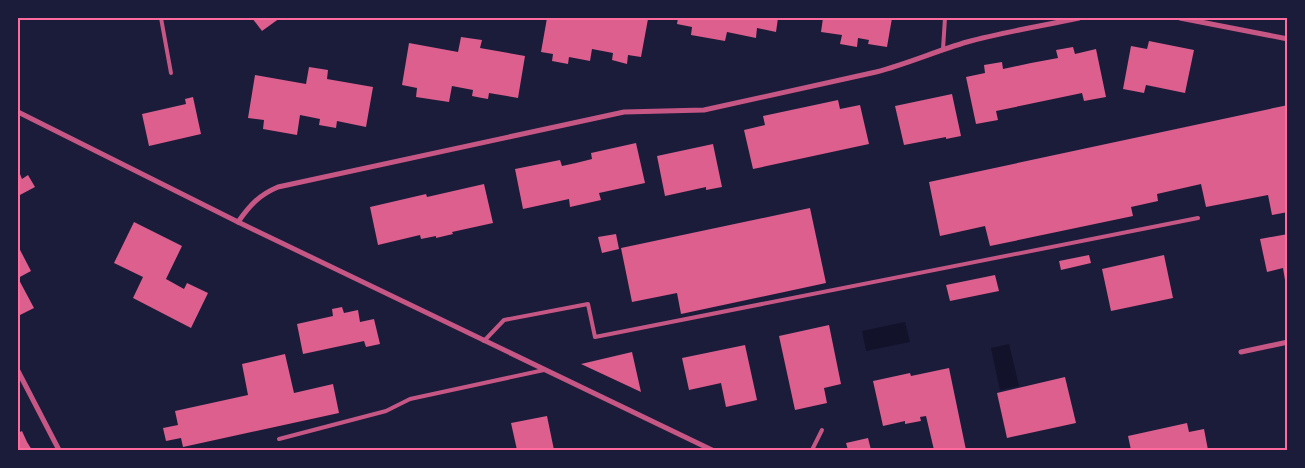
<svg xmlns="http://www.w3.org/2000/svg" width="1305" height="468" font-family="Poppins,sans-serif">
	<rect width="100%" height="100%" fill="#1b1b3a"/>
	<g fill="#12122b">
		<path d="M905,322L910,342L866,351L862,331Z"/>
		<path d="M1009,344L1019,386L1000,390L991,348Z"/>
	</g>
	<g fill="#dd5f8e">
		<path d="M252,18H280L262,31Z"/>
		<path d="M547,18H640L648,19L641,57L628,55L627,64L612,60L613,53L592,49L590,61L569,57L568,64L552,61L553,54L541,52Z"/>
		<path d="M678,18H778L776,32L757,28L756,38L727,32L725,41L691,35L692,27L677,24Z"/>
		<path d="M823,18H892L887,47L868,44L869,40L858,38L857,47L840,44L842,35L821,32Z"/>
		<path d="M461,37L482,40L480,48L525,56L518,98L489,93L488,99L482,98L472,96L473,90L452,86L449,102L416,97L417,88L402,85L409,43L458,52Z"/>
		<path d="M1149,41L1194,50L1185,93L1146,85L1144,93L1123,89L1131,46L1147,49Z"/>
		<path d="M1073,47L1075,54L1096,49L1106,97L1084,101L1082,93L996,111L998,120L976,124L966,77L985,73L984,65L1002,62L1003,69L1031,63L1058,58L1056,50Z"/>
		<path d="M309,67L328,70L327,79L373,87L366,127L337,121L336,128L319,125L320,119L300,115L297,135L263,129L264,120L248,118L255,75L306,84Z"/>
		<path d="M952,94L961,136L946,139V137L904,145L895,106Z"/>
		<path d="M193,97L201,134L149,146L142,114L186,104L185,99Z"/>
		<path d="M838,100L840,109L860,105L869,144L753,169L744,130L765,125L763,116Z"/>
		<path d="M1288,105V212L1272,215L1268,195L1206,207L1201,184L1157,194L1158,201L1131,207L1133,216L990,246L985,226L940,236L929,182Z"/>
		<path d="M636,143L645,183L599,193L601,200L570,207L569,199L523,209L515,169L560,160L562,166L576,163L592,159L591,153Z"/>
		<path d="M713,144L722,187L706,190V187L665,196L657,156Z"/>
		<path d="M18,169L22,179L28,175L35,187L18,196Z"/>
		<path d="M484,184L493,223L452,232L453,234L436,238V236L421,239L420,235L378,245L370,207L426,194L427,197Z"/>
		<path d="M810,208L826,283L681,314L677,293L632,302L621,248Z"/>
		<path d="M134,222L182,246L166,279L184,289L187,283L208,293L191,328L133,298L143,277L114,263Z"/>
		<path d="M616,234L619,249L602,253L598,237Z"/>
		<path d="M1288,234V279L1285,280L1283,268L1267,272L1260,239Z"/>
		<path d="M18,246L31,271L18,278L34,308L18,316Z"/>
		<path d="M1089,255L1091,263L1061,270L1059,261Z"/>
		<path d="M1164,255L1173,298L1111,311L1102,269Z"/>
		<path d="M995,275L999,291L950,301L946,285Z"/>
		<path d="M342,307L344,313L358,310L360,322L374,319L380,344L366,347L364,341L303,354L297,324L333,316L332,309Z"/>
		<path d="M829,325L841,384L824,388L827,403L795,410L779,336Z"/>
		<path d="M745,345L757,400L726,407L721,383L689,390L682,358Z"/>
		<path d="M632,352L641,392L581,364Z"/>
		<path d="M285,354L294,393L333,384L339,413L183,447L181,438L166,441L163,428L178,425L175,411L248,395L242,364Z"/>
		<path d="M949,368L966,450H934L926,416L920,417L921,421L905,424V421L883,426L873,381L910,373L911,376Z"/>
		<path d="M1065,377L1076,423L1007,438L997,393Z"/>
		<path d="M547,416L554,450H517L511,423Z"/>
		<path d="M1187,423L1189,432L1204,429L1208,450H1131L1128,436Z"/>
		<path d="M22,431L27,442L32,450H18V433Z"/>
		<path d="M868,438L871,450H848L846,443Z"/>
	</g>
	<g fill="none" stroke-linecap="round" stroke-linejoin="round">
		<g stroke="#c65784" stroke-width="4">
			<path d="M161,18L171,73"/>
			<path d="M943,49L945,18"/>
			<path d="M484,341L504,320L588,304L595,337L1198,218"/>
			<path d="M279,439L386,411L410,399L544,370"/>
			<path d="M812,450L822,430"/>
		</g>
		<g stroke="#c65784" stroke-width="5">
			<path d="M1180,18L1288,39"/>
			<path d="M18,112L238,222L712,450"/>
			<path d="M238,222C250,205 259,195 278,187L624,112L704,110L876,72C907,64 936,51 967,42C1003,32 1042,26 1079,18"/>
			<path d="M1241,352L1288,342"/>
			<path d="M18,371L59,450"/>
		</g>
	</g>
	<rect width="1305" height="468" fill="none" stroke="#1b1b3a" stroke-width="38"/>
	<rect x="19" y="19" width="1267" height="430" fill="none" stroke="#ff6b9d" stroke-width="2"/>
</svg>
